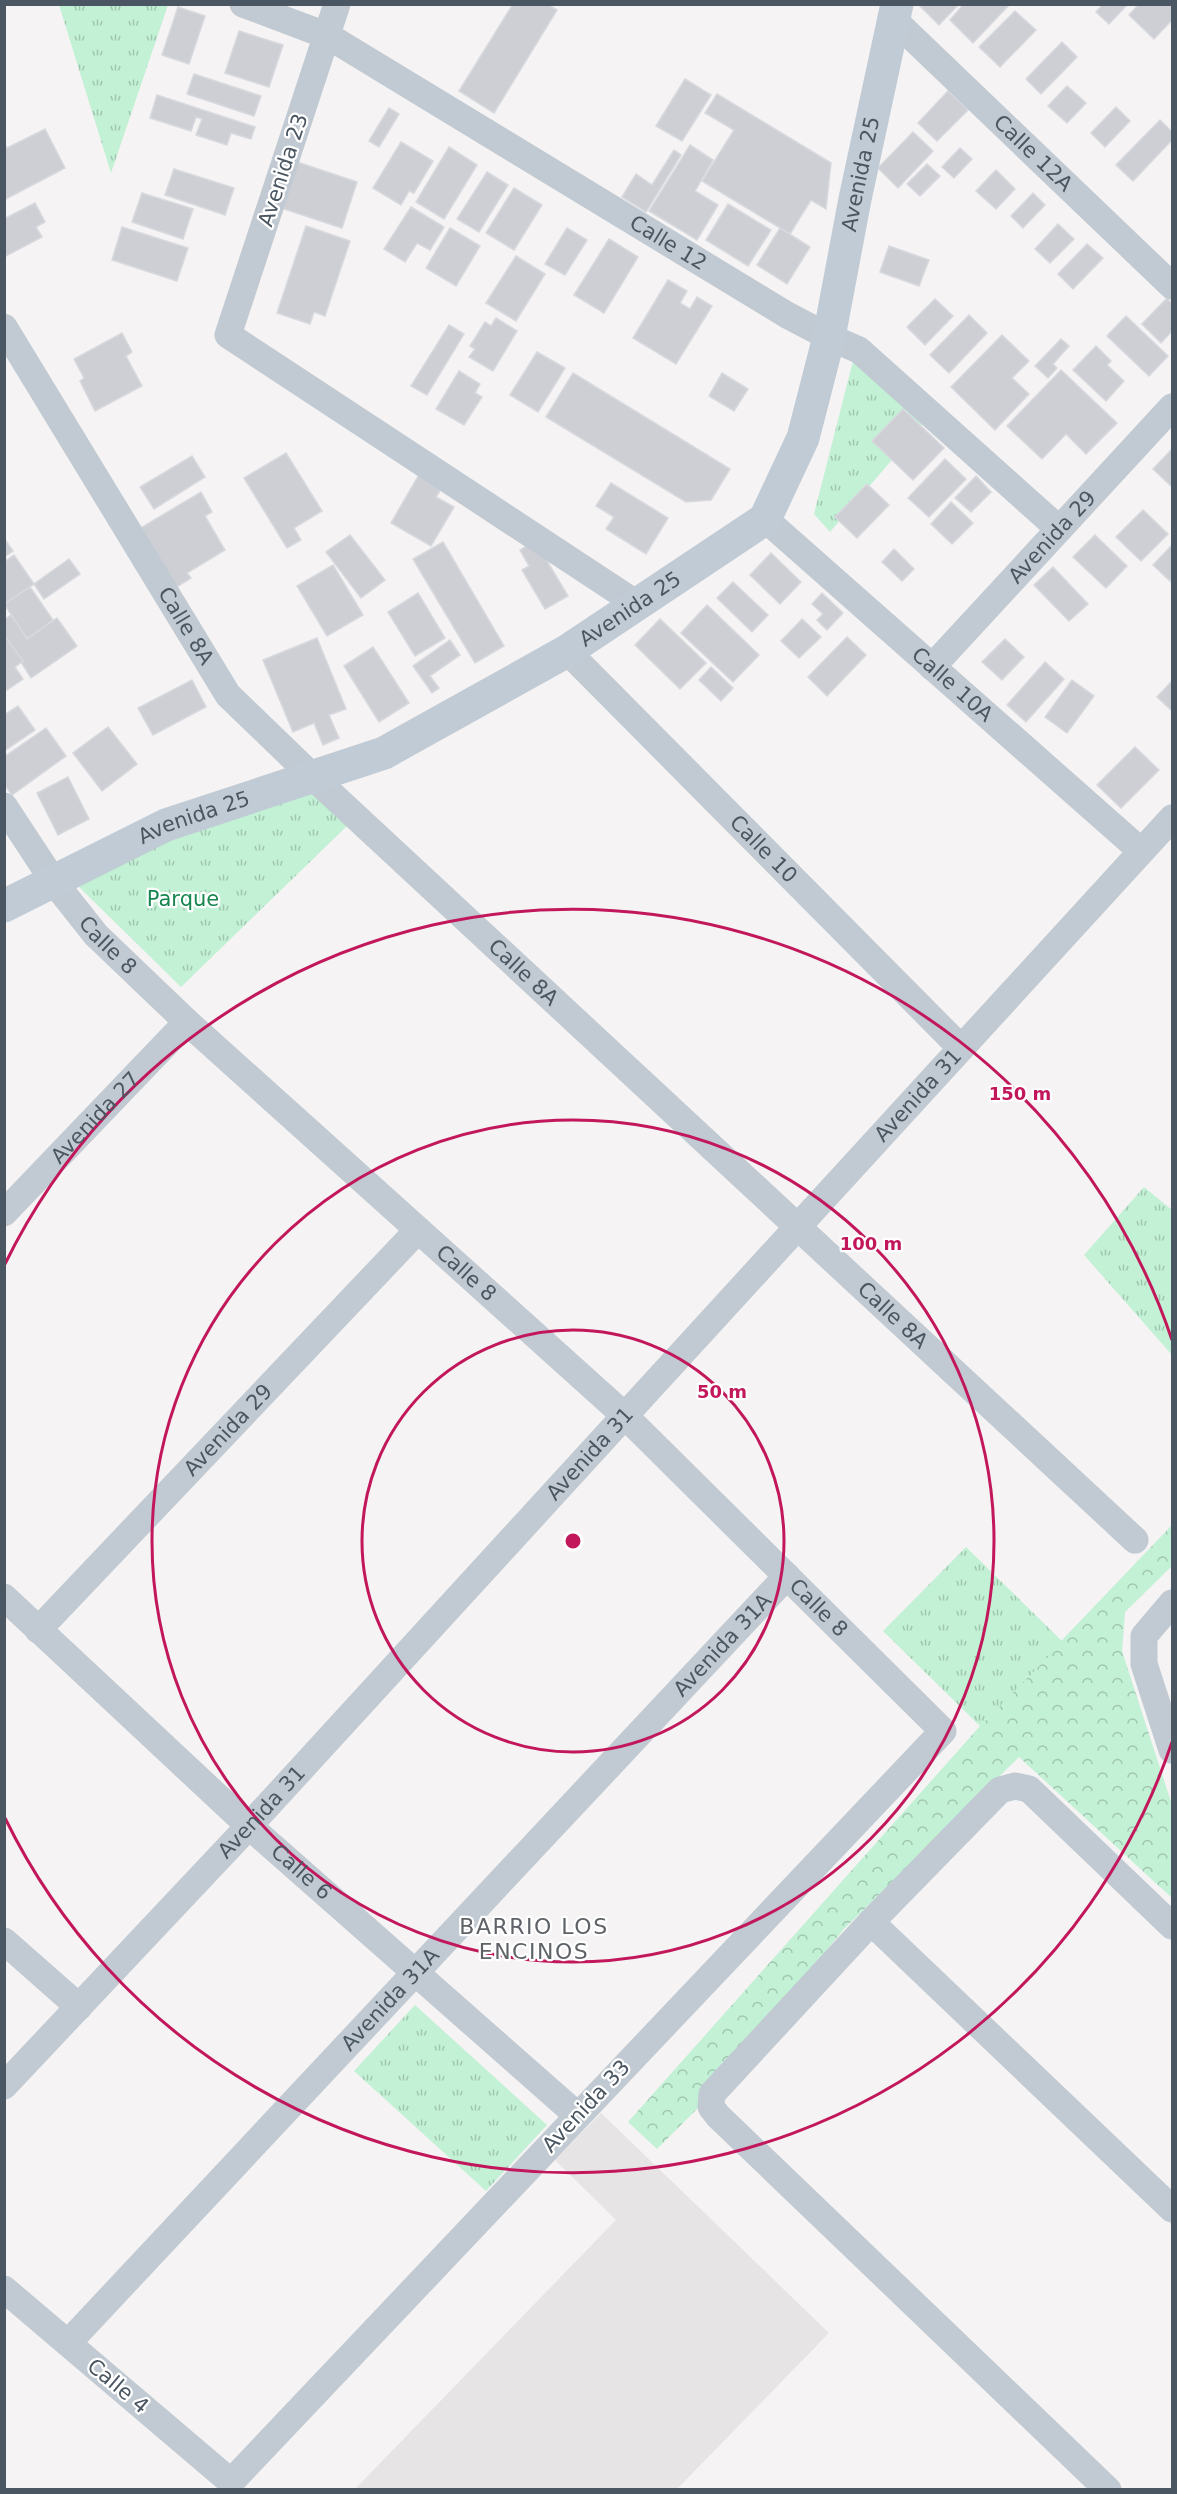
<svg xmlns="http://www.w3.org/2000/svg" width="1177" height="2494" font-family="'DejaVu Sans',sans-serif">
	<defs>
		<pattern id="forest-crowns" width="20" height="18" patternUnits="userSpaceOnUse" patternTransform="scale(1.5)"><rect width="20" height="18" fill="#c3f1d5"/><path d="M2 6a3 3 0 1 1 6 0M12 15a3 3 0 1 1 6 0" fill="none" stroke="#a0c6b0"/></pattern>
		<pattern id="park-tufts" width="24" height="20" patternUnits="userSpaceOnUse" patternTransform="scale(1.5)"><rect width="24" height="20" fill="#c3f1d5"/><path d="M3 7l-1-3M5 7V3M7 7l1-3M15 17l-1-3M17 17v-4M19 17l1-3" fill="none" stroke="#a0c6b0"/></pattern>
	</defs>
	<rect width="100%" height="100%" fill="#f5f3f3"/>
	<path fill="#e6e4e5" d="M601,2113L829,2333L677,2489H355L616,2220L555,2160Z"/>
	<path fill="url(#forest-crowns)" d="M1172,1525V1566L1125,1612L1122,1651L1172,1805V1898L1019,1757L844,1929L697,2109L657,2149L628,2122L980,1726Z"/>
	<g fill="url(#park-tufts)">
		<path d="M59,5H168L111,173Z"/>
		<path d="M853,361L927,419L830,532L814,514Z"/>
		<path d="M310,786L348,825L181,987L77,885L178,832Z"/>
		<path d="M1144,1187L1172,1210V1355L1084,1255Z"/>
		<path d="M966,1547L1063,1642L980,1726L883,1631Z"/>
		<path d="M415,2005L547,2125L486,2191L354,2071Z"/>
	</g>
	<g fill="#cdcfd5" stroke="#d7d9de" stroke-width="1.5">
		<path d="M513,4H547L557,10L494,113L459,91Z"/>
		<path d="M918,4H959L939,25Z"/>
		<path d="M964,4H1010L973,43L950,20Z"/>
		<path d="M1103,4H1128L1109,24L1096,12Z"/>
		<path d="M1139,4H1172V20L1154,39L1129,15Z"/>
		<path d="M178,7L205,16L189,64L162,55Z"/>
		<path d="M1015,11L1036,30L1000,67L979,47Z"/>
		<path d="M239,31L283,45L269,87L225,73Z"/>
		<path d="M1062,42L1077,57L1041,94L1026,79Z"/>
		<path d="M194,74L261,96L254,116L187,94Z"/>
		<path d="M685,79L711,95L682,141L656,126Z"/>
		<path d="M1067,86L1086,103L1067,123L1048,106Z"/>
		<path d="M948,91L968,110L937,141L918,123Z"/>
		<path d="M717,94L831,163L826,209L811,200L790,234L702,181L734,130L705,113Z"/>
		<path d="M157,95L255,127L251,139L231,133L227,145L196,135L202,119L196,117L191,131L150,118Z"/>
		<path d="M1116,107L1130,121L1105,147L1091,133Z"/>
		<path d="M389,108L399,114L379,147L369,141Z"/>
		<path d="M1160,120L1172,132V140L1133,181L1116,165Z"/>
		<path d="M45,129L65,168L4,200V144L7,148Z"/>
		<path d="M913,132L933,151L898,188L878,168Z"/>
		<path d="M401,142L433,161L414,193L409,191L401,205L373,188Z"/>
		<path d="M690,145L713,160L695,191L718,205L697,240L649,211Z"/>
		<path d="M449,147L477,165L444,219L416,202Z"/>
		<path d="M960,148L972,159L954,178L942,167Z"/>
		<path d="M674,150L681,155L646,212L622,197L636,174L652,185Z"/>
		<path d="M294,161L357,182L342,228L278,207Z"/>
		<path d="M927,164L940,176L920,196L907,184Z"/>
		<path d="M174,169L234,188L225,215L165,195Z"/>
		<path d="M996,170L1015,189L996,209L976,191Z"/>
		<path d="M487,172L508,185L479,232L457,219Z"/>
		<path d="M514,188L542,205L514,250L486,233Z"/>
		<path d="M142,193L193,209L183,239L132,222Z"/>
		<path d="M1033,193L1045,205L1023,228L1011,216Z"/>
		<path d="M35,203L45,222L36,227L42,237L4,257V219Z"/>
		<path d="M728,204L771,230L748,266L706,240Z"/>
		<path d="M411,207L444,227L430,250L417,243L405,262L384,249Z"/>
		<path d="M1058,224L1074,239L1050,263L1035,249Z"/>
		<path d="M306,226L350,241L325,316L314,312L310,324L277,313Z"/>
		<path d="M122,227L188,248L177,281L112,260Z"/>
		<path d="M450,228L480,246L456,286L426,268Z"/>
		<path d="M567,228L587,240L565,275L545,264Z"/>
		<path d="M780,228L810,247L787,284L757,265Z"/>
		<path d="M609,239L638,257L604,313L574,295Z"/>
		<path d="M1087,244L1103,258L1073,289L1058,274Z"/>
		<path d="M889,246L929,260L919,286L880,272Z"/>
		<path d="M516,256L545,274L516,321L486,303Z"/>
		<path d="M668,280L687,291L680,303L690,309L697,297L712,306L676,364L633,338Z"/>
		<path d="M1167,298L1172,304V331L1161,343L1142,324Z"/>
		<path d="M935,299L953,316L925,345L907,327Z"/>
		<path d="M969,315L987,333L949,373L930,355Z"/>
		<path d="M1126,316L1168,356L1149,376L1107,336Z"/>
		<path d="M496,318L517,331L493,371L469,357L475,349L470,346L485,322L491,326Z"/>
		<path d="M449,325L464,334L427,395L411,386Z"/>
		<path d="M122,333L132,352L126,356L142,386L95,411L80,381L84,378L74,359Z"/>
		<path d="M1002,335L1029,361L1012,378L1029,394L995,430L951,387Z"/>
		<path d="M1061,339L1069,346L1053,364L1057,368L1048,378L1035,366Z"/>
		<path d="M1096,346L1111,361L1107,365L1124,381L1106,401L1073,370Z"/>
		<path d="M537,352L565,368L538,412L510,395Z"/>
		<path d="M1061,370L1117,423L1086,454L1066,434L1042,459L1007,426Z"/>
		<path d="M459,371L480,384L475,393L482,397L464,425L436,409Z"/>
		<path d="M573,373L730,469L711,500L686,502L546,417Z"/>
		<path d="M722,373L748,389L734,411L709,396Z"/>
		<path d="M903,409L944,448L913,480L872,441Z"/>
		<path d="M1172,449V487L1153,469Z"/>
		<path d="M286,453L322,511L294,528L301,540L287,548L244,478Z"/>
		<path d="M192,456L205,477L154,509L140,487Z"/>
		<path d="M945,459L966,479L929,517L908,498Z"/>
		<path d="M420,473L443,486L436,497L454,507L431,546L391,523Z"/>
		<path d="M976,476L991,492L971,512L955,498Z"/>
		<path d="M611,483L668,518L646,554L606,529L614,517L596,506Z"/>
		<path d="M867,484L889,505L857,538L835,517Z"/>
		<path d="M201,492L212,512L205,516L225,550L187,573L191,578L175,588L139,529Z"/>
		<path d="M951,502L973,523L952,544L931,524Z"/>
		<path d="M1143,510L1168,534L1141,561L1116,537Z"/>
		<path d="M350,535L385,580L361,598L326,552Z"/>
		<path d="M1095,535L1127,566L1106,588L1073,557Z"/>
		<path d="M4,538L13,551L4,557Z"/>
		<path d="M535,541L568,596L545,609L522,570L529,566L520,550Z"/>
		<path d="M443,542L504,646L475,663L413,559Z"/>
		<path d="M1172,545V578L1170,581L1153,565Z"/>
		<path d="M894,549L914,569L902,581L882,562Z"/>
		<path d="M771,553L801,582L780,604L750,575Z"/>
		<path d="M14,555L34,584L4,605V562Z"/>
		<path d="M69,559L80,574L44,599L34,584Z"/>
		<path d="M333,565L363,615L327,636L297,586Z"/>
		<path d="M1053,567L1088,604L1069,621L1034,585Z"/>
		<path d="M733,582L768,615L752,632L717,598Z"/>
		<path d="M30,587L53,620L27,639L4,604Z"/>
		<path d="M418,593L445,638L415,656L388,612Z"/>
		<path d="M822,593L843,613L827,630L817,620L823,614L812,604Z"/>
		<path d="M707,605L759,655L733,682L681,633Z"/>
		<path d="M11,615L27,639L57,618L77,646L31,678L4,635V620Z"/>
		<path d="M660,619L706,663L680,689L635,645Z"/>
		<path d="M802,619L821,637L799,658L781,641Z"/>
		<path d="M4,635L23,661L15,667L23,679L4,692Z"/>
		<path d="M847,637L866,655L827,696L808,677Z"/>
		<path d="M317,638L346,709L329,715L339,738L323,745L314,723L293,732L263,660Z"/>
		<path d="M1005,639L1024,657L1002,680L982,662Z"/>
		<path d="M450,640L460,655L430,676L439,688L432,693L413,666Z"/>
		<path d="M373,647L409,703L379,722L344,666Z"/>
		<path d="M1045,662L1064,679L1026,722L1007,705Z"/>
		<path d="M711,667L733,688L721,701L699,680Z"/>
		<path d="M192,680L206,707L153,735L138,708Z"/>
		<path d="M1072,680L1094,696L1067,733L1045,717Z"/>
		<path d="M1172,681V711L1157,697Z"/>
		<path d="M18,706L35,730L4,751V715Z"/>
		<path d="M108,727L137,764L102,791L73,753Z"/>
		<path d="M46,728L66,756L12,795L4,784V757Z"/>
		<path d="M1135,747L1159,770L1121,808L1097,785Z"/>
		<path d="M68,777L89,819L58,835L37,793Z"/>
	</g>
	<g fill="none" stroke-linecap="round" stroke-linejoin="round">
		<g stroke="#c1cad2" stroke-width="27">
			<path id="s1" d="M243,4L328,36L787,315L829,337L859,350L1059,529"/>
			<path d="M337,4L228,335L637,604"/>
			<path id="s2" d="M893,19L1172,286"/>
			<path id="s3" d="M4,327L228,695L313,777L1135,1540"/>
			<path id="s4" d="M765,519L1141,851"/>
			<path id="s5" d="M567,651L961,1048"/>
			<path id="s6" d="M932,667L1172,407"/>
			<path id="s7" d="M4,806L54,882L96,935L187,1022L624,1415L943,1731L231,2482L4,2289"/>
			<path id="s8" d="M4,1213L187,1022"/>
			<path id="s9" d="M4,1597L249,1826L577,2115"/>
			<path d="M1172,1603L1144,1636V1664L1172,1750"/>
			<path id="s10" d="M38,1630L418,1230"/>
			<path d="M871,1922L1172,2209"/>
			<path d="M4,1941L79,2007"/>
			<path id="s11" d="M4,2086L249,1826L1172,818"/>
			<path id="s12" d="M68,2343L787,1576"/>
			<path d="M1108,2490L718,2116L711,2107L712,2094L871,1922L1000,1790L1015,1786L1029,1789L1172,1926"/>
		</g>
		<path stroke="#c1cbd6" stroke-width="33" id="s13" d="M4,906L166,825L384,753L567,651L765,519L803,438L829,337L855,199L897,4"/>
	</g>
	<g fill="none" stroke="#c2185b" stroke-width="3">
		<circle cx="573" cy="1541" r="211"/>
		<circle cx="573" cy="1541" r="421"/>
		<path d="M1172 1742A632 632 0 0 1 5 1818M5 1264A632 632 0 0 1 1172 1340"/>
	</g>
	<g text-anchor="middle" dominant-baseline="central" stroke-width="4.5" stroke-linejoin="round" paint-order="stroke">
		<g font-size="21" fill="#4a5661" stroke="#fff">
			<text stroke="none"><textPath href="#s2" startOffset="194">Calle 12A</textPath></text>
			<text transform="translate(283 170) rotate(-72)">Avenida 23</text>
			<text stroke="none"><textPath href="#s13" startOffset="1218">Avenida 25</textPath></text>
			<text stroke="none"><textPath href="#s1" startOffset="489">Calle 12</textPath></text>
			<text stroke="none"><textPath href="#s6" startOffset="177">Avenida 29</textPath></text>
			<text stroke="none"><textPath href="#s13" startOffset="696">Avenida 25</textPath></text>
			<text stroke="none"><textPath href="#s3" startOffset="350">Calle 8A</textPath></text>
			<text stroke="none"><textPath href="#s4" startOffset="250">Calle 10A</textPath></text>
			<text stroke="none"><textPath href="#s13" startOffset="210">Avenida 25</textPath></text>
			<text stroke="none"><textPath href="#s5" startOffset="279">Calle 10</textPath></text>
			<text stroke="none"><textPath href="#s7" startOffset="174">Calle 8</textPath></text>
			<text stroke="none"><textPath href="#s3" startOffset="836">Calle 8A</textPath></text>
			<text stroke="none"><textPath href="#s11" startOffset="1348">Avenida 31</textPath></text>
			<text stroke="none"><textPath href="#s8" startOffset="132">Avenida 27</textPath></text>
			<text stroke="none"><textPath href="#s7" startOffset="660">Calle 8</textPath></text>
			<text stroke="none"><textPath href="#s3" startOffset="1340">Calle 8A</textPath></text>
			<text stroke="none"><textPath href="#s10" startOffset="276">Avenida 29</textPath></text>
			<text stroke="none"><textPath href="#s11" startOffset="862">Avenida 31</textPath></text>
			<text stroke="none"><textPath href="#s7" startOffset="1146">Calle 8</textPath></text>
			<text stroke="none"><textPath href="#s12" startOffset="957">Avenida 31A</textPath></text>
			<text stroke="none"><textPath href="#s11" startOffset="376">Avenida 31</textPath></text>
			<text stroke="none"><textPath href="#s9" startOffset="405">Calle 6</textPath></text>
			<text stroke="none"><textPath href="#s12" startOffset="471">Avenida 31A</textPath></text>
			<text transform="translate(586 2106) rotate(-47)">Avenida 33</text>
			<text transform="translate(118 2386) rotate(40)">Calle 4</text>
		</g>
		<g font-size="21" fill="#17864f" stroke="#fff">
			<text x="183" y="899">Parque</text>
		</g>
		<g font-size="22" letter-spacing="1.5" fill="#5f6368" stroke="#fff">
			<text x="534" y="1926">BARRIO LOS<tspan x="534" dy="25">ENCINOS</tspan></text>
		</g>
	</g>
	<circle cx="573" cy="1541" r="9" fill="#c2185b" stroke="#fff" stroke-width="3"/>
	<g font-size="18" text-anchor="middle" font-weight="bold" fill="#c2185b" stroke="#fff" stroke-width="4.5" stroke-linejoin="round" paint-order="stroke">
		<text x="1020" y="1100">150 m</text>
		<text x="871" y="1250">100 m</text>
		<text x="722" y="1398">50 m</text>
	</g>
	<rect width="1177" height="2494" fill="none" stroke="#4a5661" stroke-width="12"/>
</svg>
